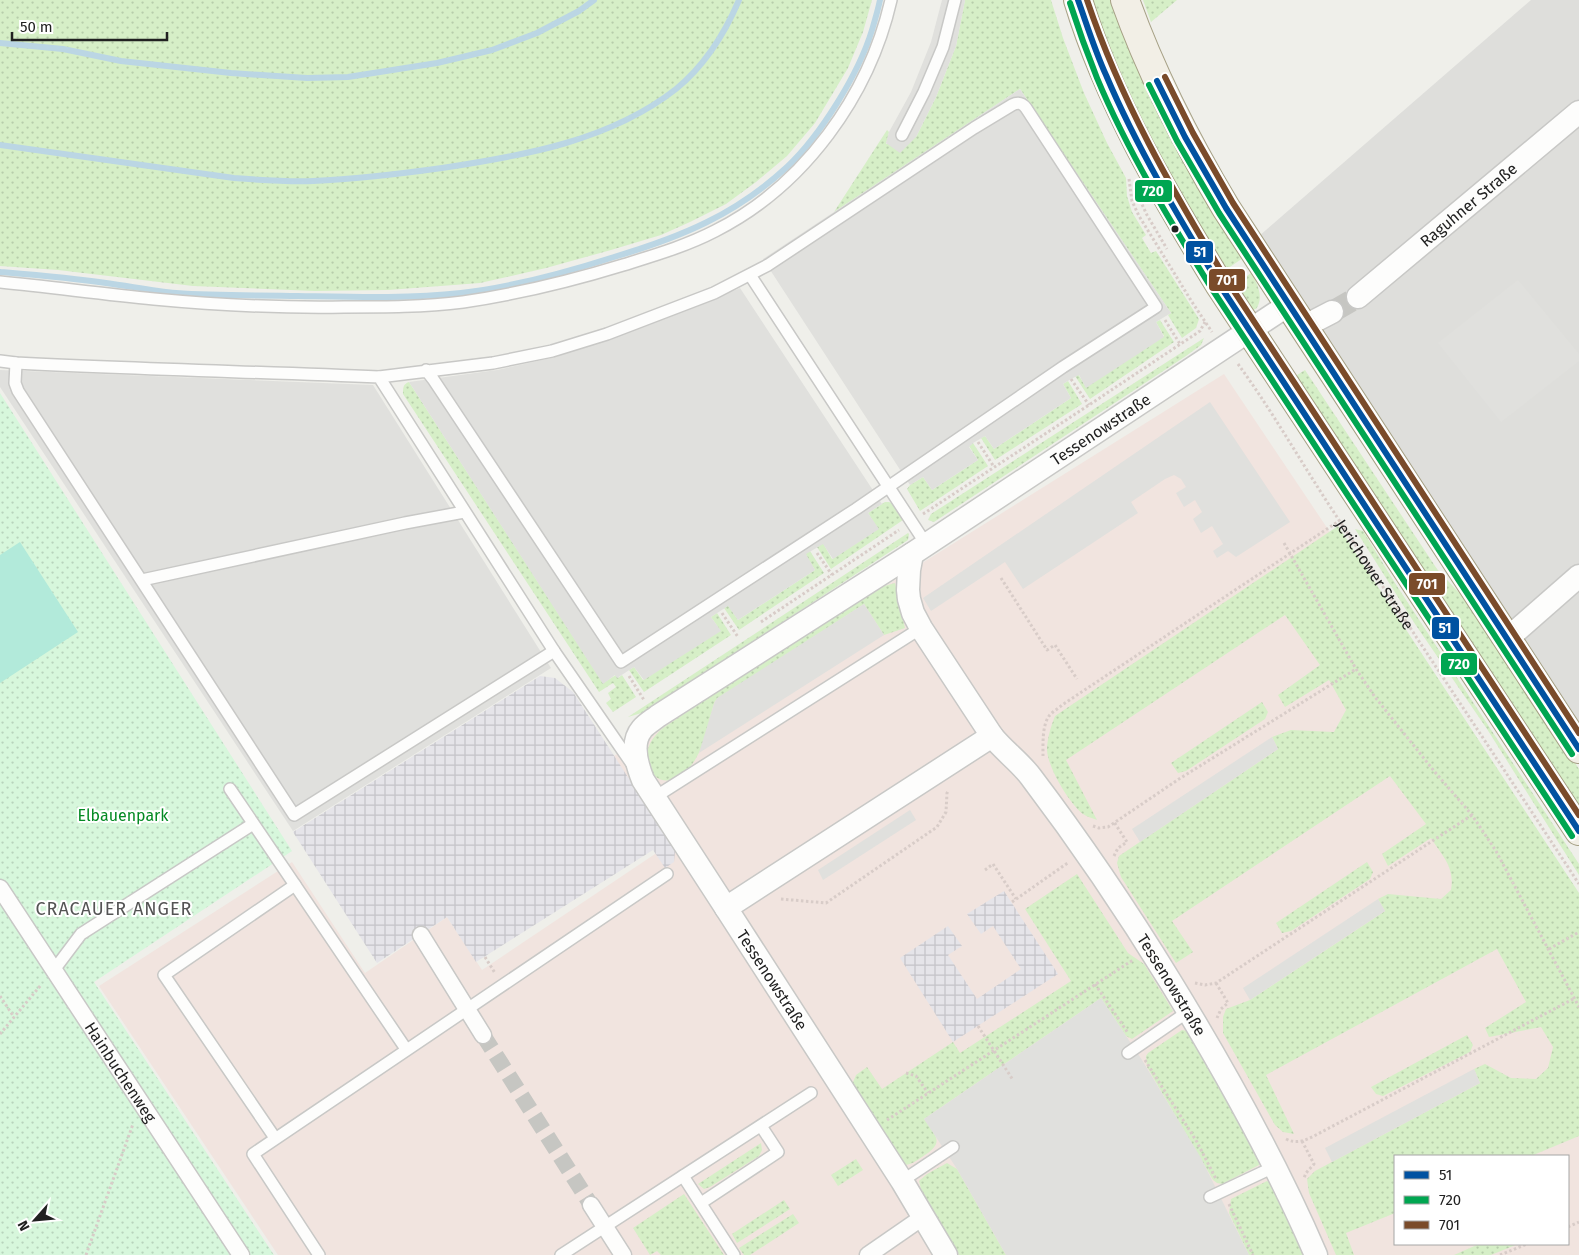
<svg xmlns="http://www.w3.org/2000/svg" width="1579" height="1255" font-family="'Fira Sans',sans-serif">
	<defs>
		<pattern id="grass-dots" width="8" height="8" patternUnits="userSpaceOnUse" patternTransform="scale(1.25)"><rect width="8" height="8" fill="#d6efc7"/><path d="M2 2h.1M6 6h.1" fill="none" stroke="#b7cdab" stroke-width="1.8" stroke-linecap="round"/></pattern>
		<pattern id="park-dots" width="8" height="8" patternUnits="userSpaceOnUse" patternTransform="scale(1.25)"><rect width="8" height="8" fill="#d7f7dc"/><path d="M2 2h.1M6 6h.1" fill="none" stroke="#b8d3bc" stroke-width="1.8" stroke-linecap="round"/></pattern>
		<pattern id="plaza-grid" width="8" height="8" patternUnits="userSpaceOnUse" patternTransform="scale(1.25)"><rect width="8" height="8" fill="#e5e4e9"/><path d="M0 4h8M4 0v8" fill="none" stroke="#c4c3c8"/></pattern>
	</defs>
	<rect width="100%" height="100%" fill="#efefea"/>
	<path fill="#dededb" d="M1531,0H1579V722L1258,237Z"/>
	<path fill="#f1e4df" fill-rule="evenodd" d="M1224,374L1579,904V1255H278L99,986L292,862L365,973L447,917L482,970L661,850L606,761ZM1395,1156H1568V1244H1395Z"/>
	<g fill="url(#grass-dots)">
		<path d="M0,0H872L863,32L848,68L815,123L787,156L756,182L726,204L690,222L661,235L611,250L546,268L480,283L388,290L315,291L193,286L58,270L0,266Z"/>
		<path d="M965,0H1051L1063,38L1084,93L1107,143L1126,178L1127,196L1132,212L1146,235L1142,238L1151,253L1156,251L1199,319L1196,328L1182,338L1168,315L1171,313L1020,89L834,212L887,130L889,132L886,144L916,137L936,97L956,46Z"/>
		<path d="M1090,0H1111C1126,41 1142,81 1161,120C1186,167 1215,213 1243,258L1224,271L1209,248L1123,87Z"/>
		<path d="M1143,0H1177L1151,22Z"/>
		<path d="M1251,273C1258,284 1264,298 1256,309L1252,310L1233,286Z"/>
		<path d="M1160,320L1174,342L1090,399L1075,376L1078,374L1086,387L1164,336L1156,322Z"/>
		<path d="M1204,338L1201,345L1186,356L934,522L928,520L931,514Z"/>
		<path d="M1305,370L1437,569L1462,596L1474,611L1579,769V811L1294,377Z"/>
		<path d="M1068,381L1082,404L995,460L981,438L985,436L994,449L1071,398L1063,384Z"/>
		<path d="M409,382L603,683L616,675L618,678L622,675L636,697L613,712L606,703L611,699L608,693L616,687L613,683L599,692L403,394C403,388 403,384 409,382Z"/>
		<path d="M973,443L988,466L920,511L907,489L910,485L923,477L932,490L978,460L969,446Z"/>
		<path d="M885,502H889L893,504L903,520L831,569L817,547L823,543L832,559L878,529L868,513Z"/>
		<path d="M1338,526L1579,893V1136L1531,1156H1395V1213L1346,1233L1354,1255H1336L1309,1193L1307,1179L1315,1171L1480,1083L1474,1069L1485,1064L1511,1078L1536,1079L1548,1068L1553,1047L1541,1027L1489,1037L1485,1028L1526,1002L1497,949L1266,1075L1294,1134L1283,1132L1275,1125L1223,1033V1017L1226,1009L1250,1000L1385,911L1378,899L1388,894L1441,899L1451,890C1455,867 1443,857 1431,838L1388,866L1382,854L1426,824L1390,776L1172,921L1193,952L1176,963L1121,877L1117,863L1119,856L1278,749L1272,737L1291,730L1334,732L1346,710L1329,680L1285,707L1278,695L1320,665L1285,615L1066,760L1097,820C1093,818 1087,817 1083,814C1069,803 1048,768 1047,750C1047,739 1051,726 1055,716Z"/>
		<path d="M1355,529L1363,531L1395,583L1579,864V875L1487,729L1415,624Z"/>
		<path d="M908,533L909,534L908,540L645,712L628,717Z"/>
		<path d="M810,551L824,573L739,630L724,608L728,605L738,620L815,570L805,554Z"/>
		<path d="M895,583L905,628L884,635L864,604L715,701C708,720 706,743 695,760C664,809 624,759 663,728L867,591Z"/>
		<path d="M717,613L731,635L644,692L629,670L634,667L643,680L720,630L711,617Z"/>
		<path d="M1262,702L1268,712L1265,719L1186,771L1178,773L1171,763Z"/>
		<path d="M1367,862L1373,872L1370,879L1291,931L1282,933L1276,923Z"/>
		<path d="M1077,874L1128,953L1144,964L1173,1011L1132,1039L1126,1036L1101,998L924,1119C937,1137 945,1143 922,1157C916,1161 911,1165 904,1165L851,1087L856,1075L867,1067L882,1089L953,1042L960,1053L1071,981L1025,909Z"/>
		<path d="M1182,1030L1187,1031L1215,1075L1260,1162L1259,1165L1222,1184L1217,1183L1213,1180L1147,1067L1146,1056L1148,1053Z"/>
		<path d="M1467,1035L1473,1045L1470,1052L1383,1096L1376,1094L1371,1087Z"/>
		<path d="M761,1143L762,1150L759,1156L710,1187L704,1189L698,1184Z"/>
		<path d="M856,1159L863,1170L838,1186L831,1175Z"/>
		<path d="M947,1163L957,1169L1006,1255H959L921,1189L919,1181L927,1174Z"/>
		<path d="M1267,1181L1271,1183L1304,1255H1249L1229,1213L1231,1199Z"/>
		<path d="M684,1194L724,1255H661L657,1251L650,1255L633,1228Z"/>
		<path d="M784,1200L790,1209L737,1243L732,1234Z"/>
		<path d="M793,1214L799,1223L750,1255H744L739,1248Z"/>
		<path d="M1479,1244H1518L1491,1255H1454Z"/>
	</g>
	<path fill="url(#park-dots)" d="M0,393L292,851L94,982L274,1255H0Z"/>
	<path fill="#b2eada" d="M20,542L78,632L0,683V555Z"/>
	<g fill="#e0e0dd">
		<path d="M942,0H965L956,46L936,97L916,137L900,153L886,143L889,132L911,92L931,42Z"/>
		<path d="M1020,89L1171,313L1156,322L1164,337L1086,388L1079,375L1071,379L1063,384L1071,398L994,449L985,436L973,443L969,447L978,460L932,490L923,477L910,485L763,259Z"/>
		<path d="M1518,280L1579,354V361L1501,422L1438,343Z"/>
		<path d="M740,288L882,504L868,513L879,529L833,559L823,544L806,554L815,570L738,620L728,606L711,617L721,631L644,680L634,667L617,678L615,675L603,684L409,382L497,370L556,357L667,318Z"/>
		<path d="M0,370L373,385L551,668L293,831L0,387Z"/>
		<path d="M1210,402L1290,522L1236,557L1228,551L1217,558L1213,551L1223,544L1212,526L1201,533L1193,519L1202,512L1195,500L1184,507L1176,493L1186,487L1181,479L1174,475L1165,479L1131,502L1138,513L1023,589L1005,562L931,611L923,598Z"/>
		<path d="M864,604L884,635L699,753L714,704L717,698Z"/>
		<path d="M1272,737L1278,749L1140,842L1132,829Z"/>
		<path d="M910,810L916,820L823,880L818,870Z"/>
		<path d="M1378,899L1385,911L1250,1000L1243,988Z"/>
		<path d="M1101,998L1142,1060L1201,1158L1249,1255H1006L957,1169L924,1119Z"/>
		<path d="M1474,1069L1480,1083L1332,1162L1325,1148Z"/>
	</g>
	<g fill="url(#plaza-grid)">
		<path d="M540,676L555,678L573,692L673,847L675,852L674,862L665,868L653,850L476,962L447,917L377,963L293,832Z"/>
		<path d="M1004,891L1058,974L953,1042L900,958L948,926L962,946L948,955L977,999L1021,969L993,926L981,934L967,914Z"/>
	</g>
	<g fill="none" stroke-linecap="round" stroke-linejoin="round">
		<g stroke="#bbd6e4" stroke-width="6">
			<path d="M0,43L63,49L121,61L231,73L307,78L348,77L437,63L492,50L537,33L579,11L594,0"/>
			<path d="M0,145L234,178C260,180 287,182 313,181C356,179 399,174 442,168C522,156 610,141 676,89C704,66 725,33 739,0"/>
			<path d="M0,272C35,275 71,278 106,283C129,286 153,291 176,293C217,296 258,295 298,296C352,297 407,299 461,293C513,287 564,273 614,257C681,237 735,215 787,167C821,135 859,73 872,30C875,20 878,10 880,0"/>
		</g>
		<path stroke="#c6c6c2" stroke-width="16" stroke-dasharray="16 8" stroke-linecap="butt" d="M483,1035L591,1205"/>
		<path stroke="#c6c6c2" stroke-width="22" stroke-dasharray="22 11" stroke-linecap="butt" d="M1332,312L1358,297"/>
		<g stroke="#c8c8c6" stroke-width="14">
			<g id="service">
				<path d="M902,135L924,92L943,47L955,0"/>
				<path d="M750,275L926,544"/>
				<path d="M0,282C51,287 102,294 154,299C217,305 281,308 344,307C384,307 424,307 463,302C517,294 571,281 623,265C655,255 686,246 715,231C804,186 869,96 891,0"/>
				<path d="M0,361L16,363C137,369 258,372 379,377L554,651L632,764"/>
				<path d="M16,363L15,383L18,391L294,815L554,651"/>
				<path d="M379,377L493,363L552,351L607,334L714,293L768,265L974,128L1012,105C1018,102 1022,103 1026,108L1156,307L1063,367L856,509L621,662L433,379L426,370"/>
				<path d="M142,580L405,523L464,512"/>
				<path d="M230,789L406,1049"/>
				<path d="M655,797L921,628"/>
				<path d="M54,970L81,934L253,824"/>
				<path d="M1128,1053L1189,1011"/>
				<path d="M275,1138L164,975L295,885"/>
				<path d="M683,1176L734,1255"/>
				<path d="M902,1181L953,1147"/>
				<path d="M1210,1197L1276,1166"/>
				<path d="M701,1203L778,1152L761,1126"/>
				<path d="M319,1255L253,1154L667,874"/>
				<path d="M561,1255L811,1093"/>
			</g>
		</g>
		<g stroke="#c8c8c6" stroke-width="19">
			<g id="pedestrian">
				<path id="s2" d="M0,888L241,1255"/>
				<path d="M421,935L483,1035"/>
				<path d="M591,1205L623,1255"/>
				<path d="M868,1255L923,1217"/>
			</g>
		</g>
		<g stroke="#c8c8c6" stroke-width="25">
			<g id="minor">
				<path id="s3" d="M1358,297L1579,112"/>
				<path d="M1303,327L1332,312"/>
				<path id="s4" d="M912,554L909,570L908,590L909,599L913,613L921,628L992,736C1004,751 1020,762 1031,777C1081,843 1127,911 1170,981C1224,1069 1275,1160 1316,1255"/>
				<path d="M1507,639L1579,576"/>
				<path id="s5" d="M726,908L643,780C637,765 630,743 642,729C646,724 653,720 658,716L912,554L1288,305"/>
				<path d="M946,1255L902,1181L726,908L992,736"/>
			</g>
		</g>
		<g stroke="#a6a085" stroke-width="30">
			<g id="primary">
				<path d="M1078,0C1109,102 1164,194 1219,284L1579,831"/>
				<path d="M1125,0C1151,73 1186,141 1226,208L1579,749"/>
			</g>
		</g>
		<g stroke="#d8ccc8" stroke-width="3" stroke-dasharray="2.5 2.5" stroke-linecap="butt">
			<path d="M1129,179L1132,201L1139,216L1192,302L1212,332"/>
			<path d="M1140,200L1147,215L1167,249"/>
			<path d="M1165,320L1180,344"/>
			<path id="s1" d="M1238,364C1273,412 1302,464 1335,514C1416,637 1498,760 1579,884"/>
			<path d="M1071,379L1089,405"/>
			<path d="M978,442L994,467"/>
			<path d="M923,514L1089,405L1200,331L1205,322"/>
			<path d="M1284,543L1356,669L1375,697L1434,771L1472,815L1496,851L1579,1007"/>
			<path d="M817,553L832,575"/>
			<path d="M1001,578L1047,650L1055,645L1077,679"/>
			<path d="M722,613L738,637"/>
			<path d="M761,622L899,530"/>
			<path d="M629,676L644,700"/>
			<path d="M1043,756C1043,744 1042,726 1049,716C1052,712 1058,709 1062,705L1339,521"/>
			<path d="M1093,826L1099,828L1108,827L1179,779L1356,669"/>
			<path d="M1114,856L1118,848L1127,842L1114,822"/>
			<path d="M985,870L993,864L1016,899"/>
			<path d="M781,899L826,903L937,827L946,812L947,793L948,791"/>
			<path d="M1012,902L1069,862"/>
			<path d="M1549,949L1579,932"/>
			<path d="M485,957L495,973"/>
			<path d="M1195,983L1205,985L1216,983L1472,815"/>
			<path d="M1216,983L1228,1003L1221,1009L1217,1018"/>
			<path d="M1095,984L1128,1033"/>
			<path d="M0,996L14,1017"/>
			<path d="M978,1026L1013,1080"/>
			<path d="M0,1034L41,985"/>
			<path d="M1145,1060L1197,1142L1216,1179"/>
			<path d="M906,1073L916,1076L928,1093"/>
			<path d="M887,1120L1133,960"/>
			<path d="M1286,1139C1296,1144 1304,1141 1314,1136L1575,998"/>
			<path d="M1302,1141L1314,1164L1306,1173L1304,1178"/>
			<path d="M1229,1204L1253,1255"/>
			<path d="M1568,1227L1579,1222"/>
			<path d="M86,1255L133,1124"/>
			<path d="M1500,1255L1527,1244"/>
		</g>
		<use href="#service" stroke="#fdfdfc" stroke-width="11"/>
		<use href="#pedestrian" stroke="#fdfdfc" stroke-width="16"/>
		<use href="#minor" stroke="#fdfdfc" stroke-width="22"/>
		<use href="#primary" stroke="#f2efe6" stroke-width="28"/>
		<g stroke="#fff" stroke-width="10">
			<g id="bus-1">
				<path d="M1078,0C1087,25 1095,51 1106,75C1137,148 1178,216 1219,284L1579,831"/>
				<path d="M1157,81L1185,137L1226,208L1579,749"/>
			</g>
		</g>
		<g stroke="#fff" stroke-width="10">
			<g id="bus-2">
				<path d="M1070,3C1078,28 1087,53 1097,78C1128,152 1170,221 1212,289L1572,836"/>
				<path d="M1149,85L1177,141L1219,213L1572,754"/>
			</g>
		</g>
		<g stroke="#fff" stroke-width="10">
			<g id="bus-3">
				<path d="M1087,0C1121,101 1171,188 1226,279L1579,815"/>
				<path d="M1165,77L1193,133L1233,203L1579,733"/>
			</g>
		</g>
		<use href="#bus-1" stroke="#0152a1" stroke-width="6"/>
		<use href="#bus-2" stroke="#00a651" stroke-width="6"/>
		<use href="#bus-3" stroke="#7a4b2a" stroke-width="6"/>
	</g>
	<circle fill="#212121" stroke="#fff" stroke-width="2" cx="1175" cy="229" r="4.5"/>
	<g text-anchor="middle" dominant-baseline="central" stroke-width="4" stroke-linejoin="round" paint-order="stroke">
		<g font-size="16" fill="#212121" stroke="#fff">
			<text stroke="none"><textPath href="#s3" startOffset="144">Raguhner Straße</textPath></text>
			<text stroke="none"><textPath href="#s5" startOffset="754">Tessenowstraße</textPath></text>
			<text stroke="none"><textPath href="#s1" startOffset="251">Jerichower Straße</textPath></text>
			<text transform="translate(772 980) rotate(57)">Tessenowstraße</text>
			<text stroke="none"><textPath href="#s4" startOffset="514">Tessenowstraße</textPath></text>
			<text stroke="none"><textPath href="#s2" startOffset="220">Hainbuchenweg</textPath></text>
		</g>
		<g font-size="16" fill="#048a23" stroke="#fff">
			<text x="123" y="815">Elbauenpark</text>
		</g>
		<g font-size="18" letter-spacing="1" fill="#545454" stroke="#fff">
			<text x="114" y="909">CRACAUER ANGER</text>
		</g>
	</g>
	<g stroke="#fff" stroke-width="2">
		<rect x="1134" y="179" width="39" height="24" rx="5" fill="#00a651"/>
		<rect x="1185" y="240" width="29" height="24" rx="5" fill="#0152a1"/>
		<rect x="1208" y="268" width="38" height="24" rx="5" fill="#7a4b2a"/>
		<rect x="1408" y="572" width="38" height="24" rx="5" fill="#7a4b2a"/>
		<rect x="1431" y="616" width="29" height="24" rx="5" fill="#0152a1"/>
		<rect x="1440" y="652" width="38" height="24" rx="5" fill="#00a651"/>
	</g>
	<g font-size="14" text-anchor="middle" font-weight="bold" fill="#fff">
		<text x="1153" y="196">720</text>
		<text x="1200" y="257">51</text>
		<text x="1227" y="285">701</text>
		<text x="1427" y="589">701</text>
		<text x="1445" y="633">51</text>
		<text x="1459" y="669">720</text>
	</g>
	<rect x="1394" y="1155" width="175" height="90" fill="#ffffff" stroke="#a6a6a6"/>
	<rect x="1404" y="1171" width="25" height="8" fill="#0152a1" stroke="#a6a6a6"/>
	<text x="1439" y="1180" font-size="15" fill="#212121">51</text>
	<rect x="1404" y="1196" width="25" height="8" fill="#00a651" stroke="#a6a6a6"/>
	<text x="1439" y="1205" font-size="15" fill="#212121">720</text>
	<rect x="1404" y="1221" width="25" height="8" fill="#7a4b2a" stroke="#a6a6a6"/>
	<text x="1439" y="1230" font-size="15" fill="#212121">701</text>
	<g transform="translate(35 1220) rotate(243)" stroke="#ffffff" stroke-width="4" paint-order="stroke">
	<path d="M0-4L9 19L0 12L-9 19Z" fill="#212121"/>
	<text y="-8" font-size="14" font-weight="bold" text-anchor="middle" fill="#212121">N</text>
	</g>
	<path d="M12 32v8h155v-8" fill="none" stroke="#212121" stroke-width="2.5"/>
	<text x="20" y="32" font-size="15" fill="#212121" stroke="#ffffff" stroke-width="4" paint-order="stroke">50 m</text>
</svg>
